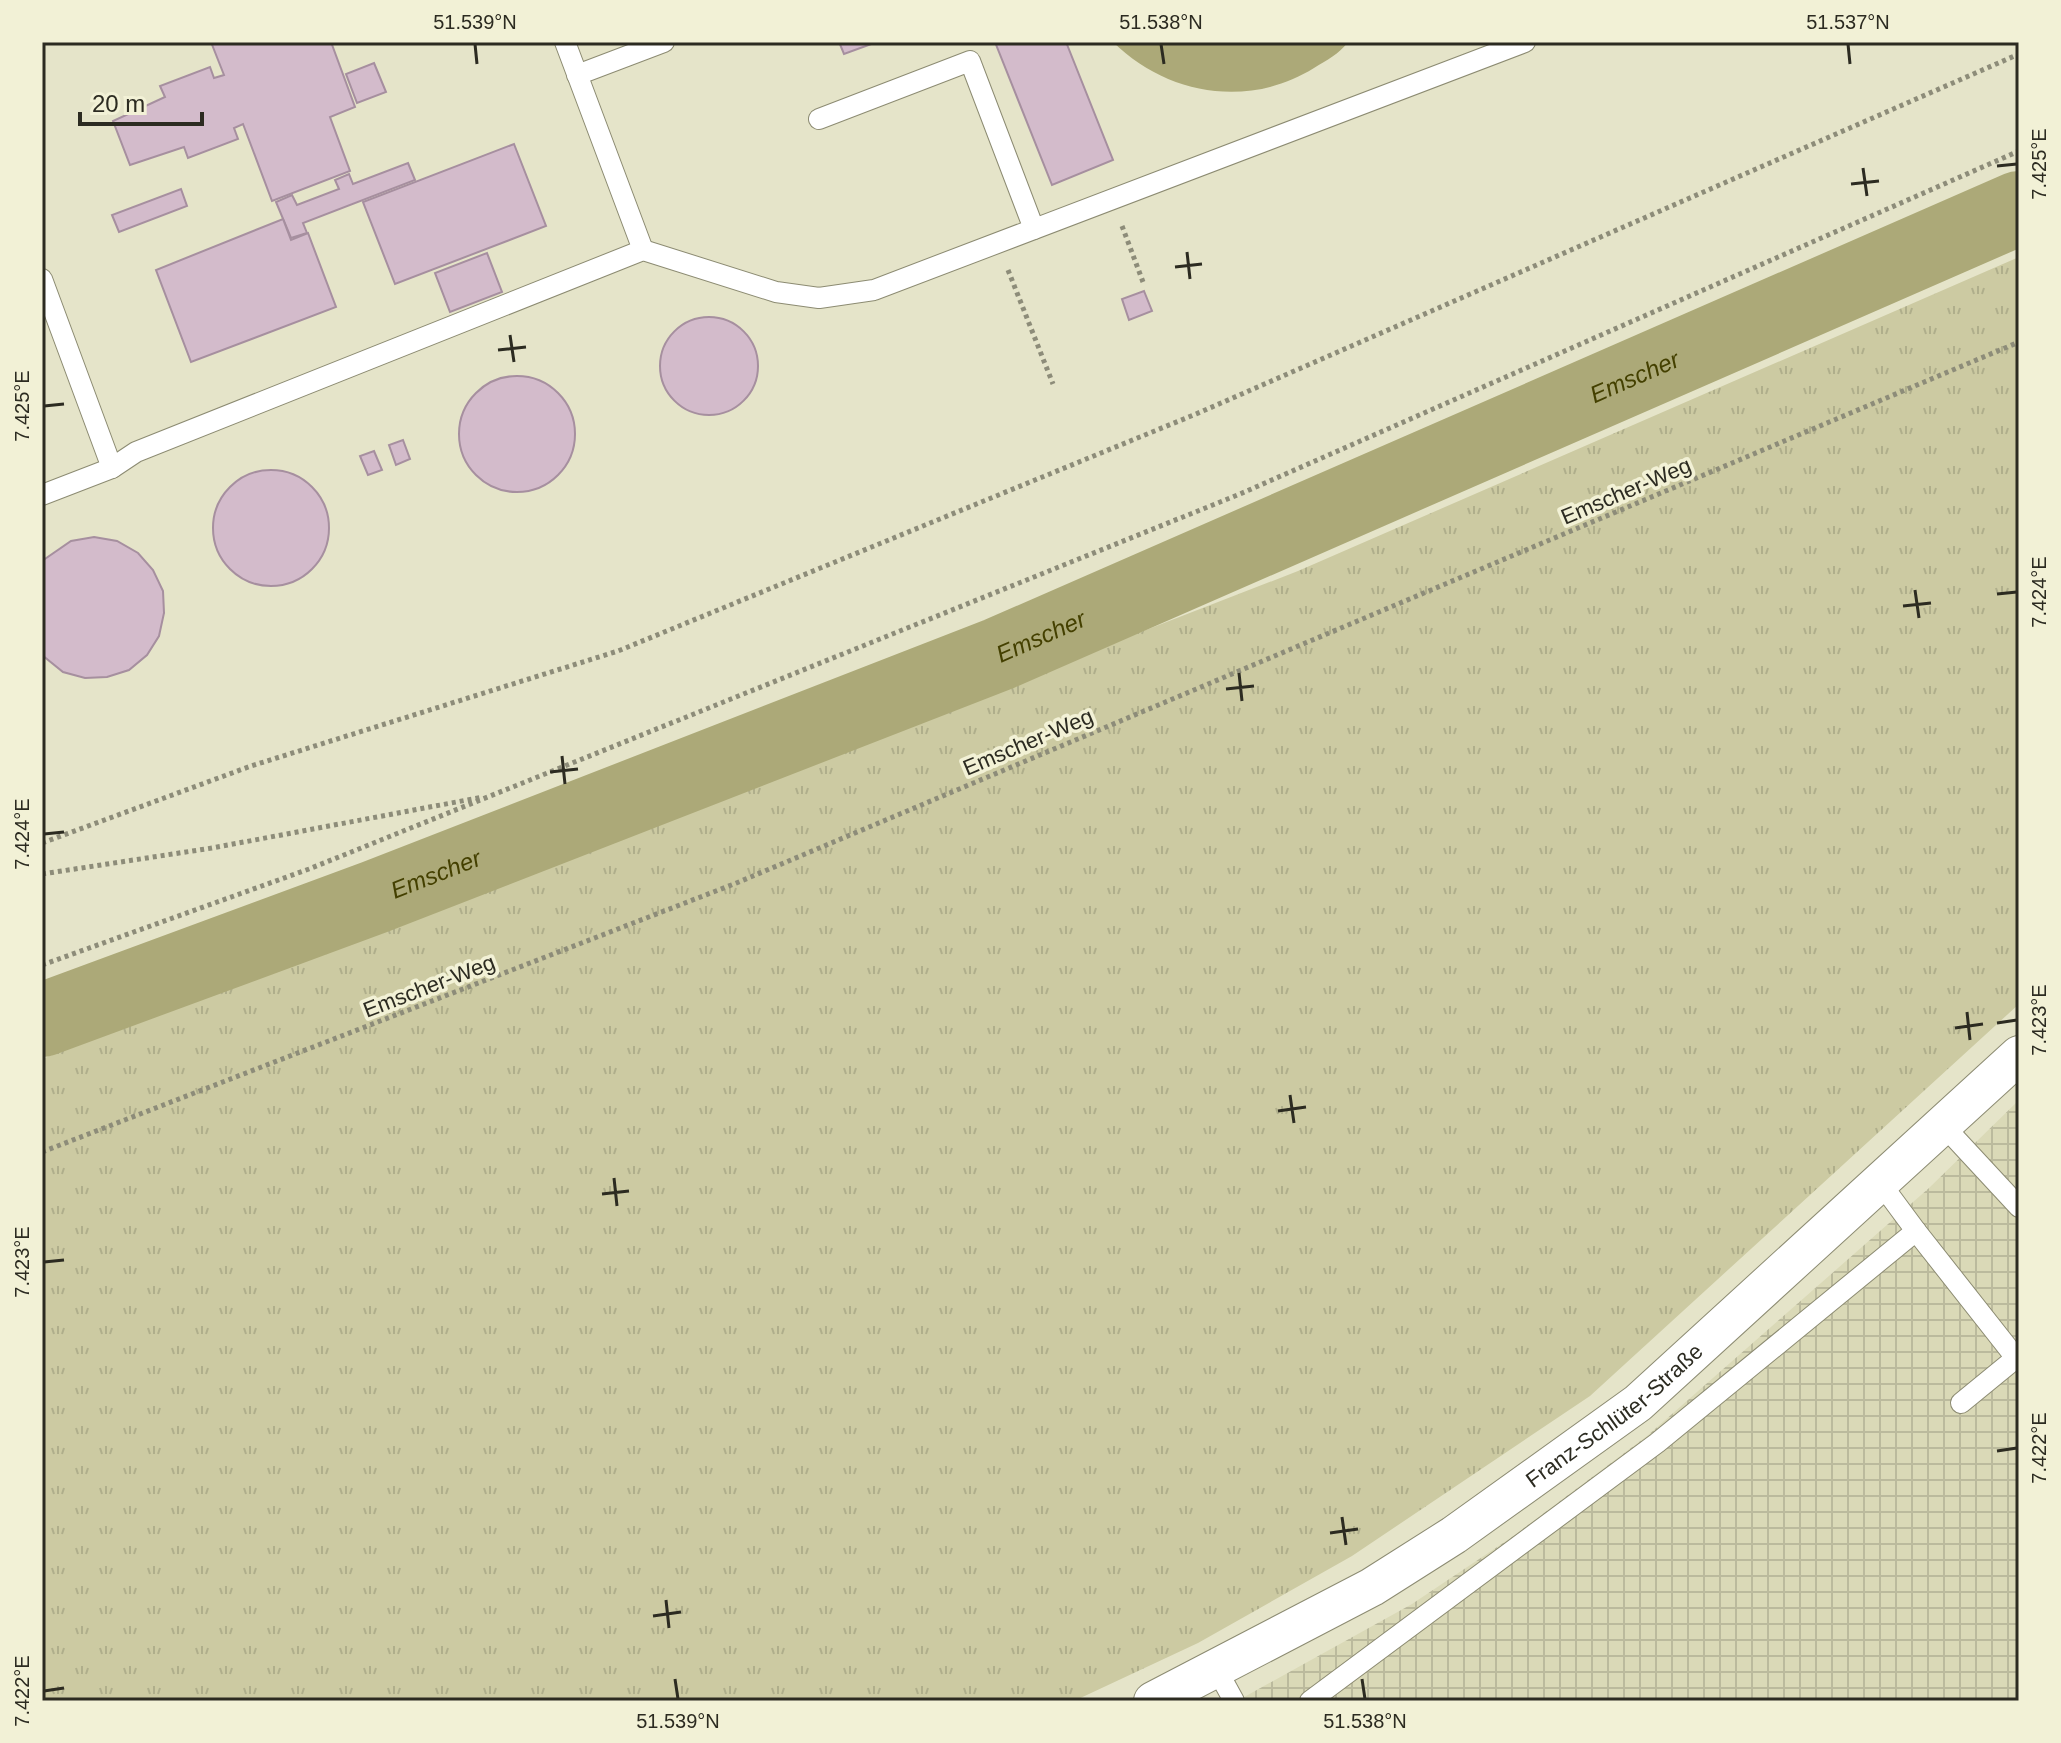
<svg xmlns="http://www.w3.org/2000/svg" width="2061" height="1743" font-family="Helvetica,sans-serif">
	<defs>
		<pattern id="industrial-grid" width="8" height="8" patternUnits="userSpaceOnUse" patternTransform="scale(2)"><rect width="8" height="8" fill="#dad9b7"/><path d="M0 4h8M4 0v8" fill="none" stroke="#bbba9d"/></pattern>
		<pattern id="grass-tufts" width="24" height="20" patternUnits="userSpaceOnUse" patternTransform="scale(2)"><rect width="24" height="20" fill="#cccaa2"/><path d="M3 7l-1-3M5 7V3M7 7l1-3M15 17l-1-3M17 17v-4M19 17l1-3" fill="none" stroke="#afae8b"/></pattern>
	</defs>
	<rect width="100%" height="100%" fill="#e5e4c9"/>
	<path fill="url(#industrial-grid)" d="M2019,1100V1701H1237L1412,1604L1512,1537L1647,1436L1929,1188Z"/>
	<path fill="url(#grass-tufts)" d="M2019,257V1004L1590,1396L1352,1556L1198,1643L1074,1701H42V1059L1298,571Z"/>
	<path fill="#aca978" d="M1113,42H1348C1339,54 1327,60 1314,68C1248,109 1167,95 1113,42Z"/>
	<g fill="none" stroke-linecap="round" stroke-linejoin="round">
		<path stroke="#aca978" stroke-width="74" id="s1" d="M42,1020L375,897L999,654L2019,208"/>
	</g>
	<g fill="#d3bbcb" stroke="#a68f9f" stroke-width="2">
		<path d="M211,42H331L355,107L330,117L350,171L272,201L243,124L234,128L238,139L188,158L184,147L130,165L113,121L165,97L160,86L210,67L214,78L224,75Z"/>
		<path d="M839,42H874V43L844,54Z"/>
		<path d="M995,42H1066L1113,160L1052,185Z"/>
		<path d="M374,63L386,92L357,103L346,74Z"/>
		<path d="M514,144L546,226L395,284L363,202Z"/>
		<path d="M408,163L415,180L303,223L307,233L291,238L276,202L292,195L297,205L339,189L335,180L349,174L353,184Z"/>
		<path d="M181,189L187,206L119,232L112,215Z"/>
		<path d="M283,219L291,240L308,233L336,307L191,362L156,270Z"/>
		<path d="M487,253L502,292L450,312L435,273Z"/>
		<path d="M1144,291L1152,311L1129,320L1122,299Z"/>
		<circle cx="709" cy="366" r="49"/>
		<circle cx="517" cy="434" r="58"/>
		<path d="M403,440L410,459L396,465L389,445Z"/>
		<path d="M374,451L382,470L368,475L360,456Z"/>
		<circle cx="271" cy="528" r="58"/>
		<path d="M94,537L117,541L138,553L153,570L163,591L164,613L159,636L147,655L129,670L107,677L85,678L63,672L42,655V561L71,541Z"/>
	</g>
	<g fill="none" stroke-linecap="round" stroke-linejoin="round">
		<g stroke="#8c8b72" stroke-width="22">
			<g id="service">
				<path d="M565,42L643,250"/>
				<path d="M577,75L664,42"/>
				<path d="M819,119L970,61L1034,229"/>
				<path d="M42,279L112,468"/>
				<path d="M42,495L112,468L136,452L643,250L776,292L819,298L874,290L1525,42"/>
				<path d="M1942,1124L2019,1207"/>
				<path d="M1879,1181L1916,1231"/>
				<path d="M1217,1670L1234,1701"/>
				<path d="M1310,1701L1657,1443L1916,1231L2016,1358L1961,1403"/>
			</g>
		</g>
		<g stroke="#8c8b72" stroke-width="40">
			<g id="minor">
				<path id="s2" d="M1153,1701L1372,1587L1454,1535L1638,1403L2019,1055"/>
			</g>
		</g>
		<g stroke="#8d8c79" stroke-width="5" stroke-dasharray="4 4" stroke-linecap="butt">
			<path d="M1122,226L1143,282"/>
			<path d="M1008,270L1053,384"/>
			<path d="M42,843L251,766L618,651L1196,414L2019,54"/>
			<path d="M42,874L212,848L483,797"/>
			<path d="M42,965L309,869L1240,494L2019,151"/>
			<path d="M42,1152L734,884L2019,342"/>
		</g>
		<use href="#service" stroke="#fff" stroke-width="20"/>
		<use href="#minor" stroke="#fff" stroke-width="38"/>
	</g>
	<path fill="none" stroke="#2c2b21" stroke-width="3" d="M475,44L477,64M1161,44L1164,64M1848,44L1850,64M1997,166L2017,164M1863,168L1867,196M1851,184L1879,181M1187,252L1190,279M1175,267L1202,264M510,335L514,362M498,350L526,347M44,406L64,404M1915,590L1919,618M1997,594L2017,592M1903,606L1931,603M1239,673L1242,701M1226,689L1254,686M562,756L565,784M550,772L578,769M44,834L64,832M1967,1012L1970,1040M1997,1023L2017,1020M1955,1028L1983,1024M1290,1095L1294,1123M1278,1111L1306,1107M614,1178L617,1206M602,1194L629,1191M44,1262L64,1260M1997,1451L2017,1448M1342,1517L1346,1545M1330,1533L1358,1529M666,1600L669,1628M653,1616L681,1612M675,1679L678,1699M1362,1679L1365,1699M44,1691L64,1688"/>
	<g text-anchor="middle" dominant-baseline="central" stroke-width="7" stroke-linejoin="round" paint-order="stroke">
		<g font-size="22" fill="#2c2b21" stroke="#f2f1d6">
			<text transform="translate(1626 491) rotate(-23)">Emscher-Weg</text>
			<text transform="translate(1028 742) rotate(-23)">Emscher-Weg</text>
			<text transform="translate(429 986) rotate(-21)">Emscher-Weg</text>
			<text stroke="none"><textPath href="#s2" startOffset="544">Franz-Schlüter-Straße</textPath></text>
		</g>
		<g font-size="24" font-style="italic" fill="#444000" stroke="#f2f1d6">
			<text stroke="none"><textPath href="#s1" startOffset="1718">Emscher</textPath></text>
			<text stroke="none"><textPath href="#s1" startOffset="1070">Emscher</textPath></text>
			<text stroke="none"><textPath href="#s1" startOffset="420">Emscher</textPath></text>
		</g>
	</g>
	<rect width="2061" height="1743" fill="none" stroke="#f2f1d6" stroke-width="88"/>
	<path d="M80 112v12h122v-12" fill="none" stroke="#2c2b21" stroke-width="4"/>
	<text x="92" y="112" font-size="24" fill="#2c2b21" stroke="#f2f1d6" stroke-width="6" paint-order="stroke">20 m</text>
	<rect x="44" y="44" width="1973" height="1655" fill="none" stroke="#2c2b21" stroke-width="3"/>
	<g font-size="20" text-anchor="middle" fill="#2c2b21">
		<text x="475" y="29">51.539°N</text>
		<text x="1161" y="29">51.538°N</text>
		<text x="1848" y="29">51.537°N</text>
		<text transform="translate(2039 164) rotate(-90)" y="7">7.425°E</text>
		<text transform="translate(22 406) rotate(-90)" y="7">7.425°E</text>
		<text transform="translate(2039 592) rotate(-90)" y="7">7.424°E</text>
		<text transform="translate(22 834) rotate(-90)" y="7">7.424°E</text>
		<text transform="translate(2039 1020) rotate(-90)" y="7">7.423°E</text>
		<text transform="translate(22 1262) rotate(-90)" y="7">7.423°E</text>
		<text transform="translate(2039 1448) rotate(-90)" y="7">7.422°E</text>
		<text transform="translate(22 1691) rotate(-90)" y="7">7.422°E</text>
		<text x="678" y="1728">51.539°N</text>
		<text x="1365" y="1728">51.538°N</text>
	</g>
</svg>
